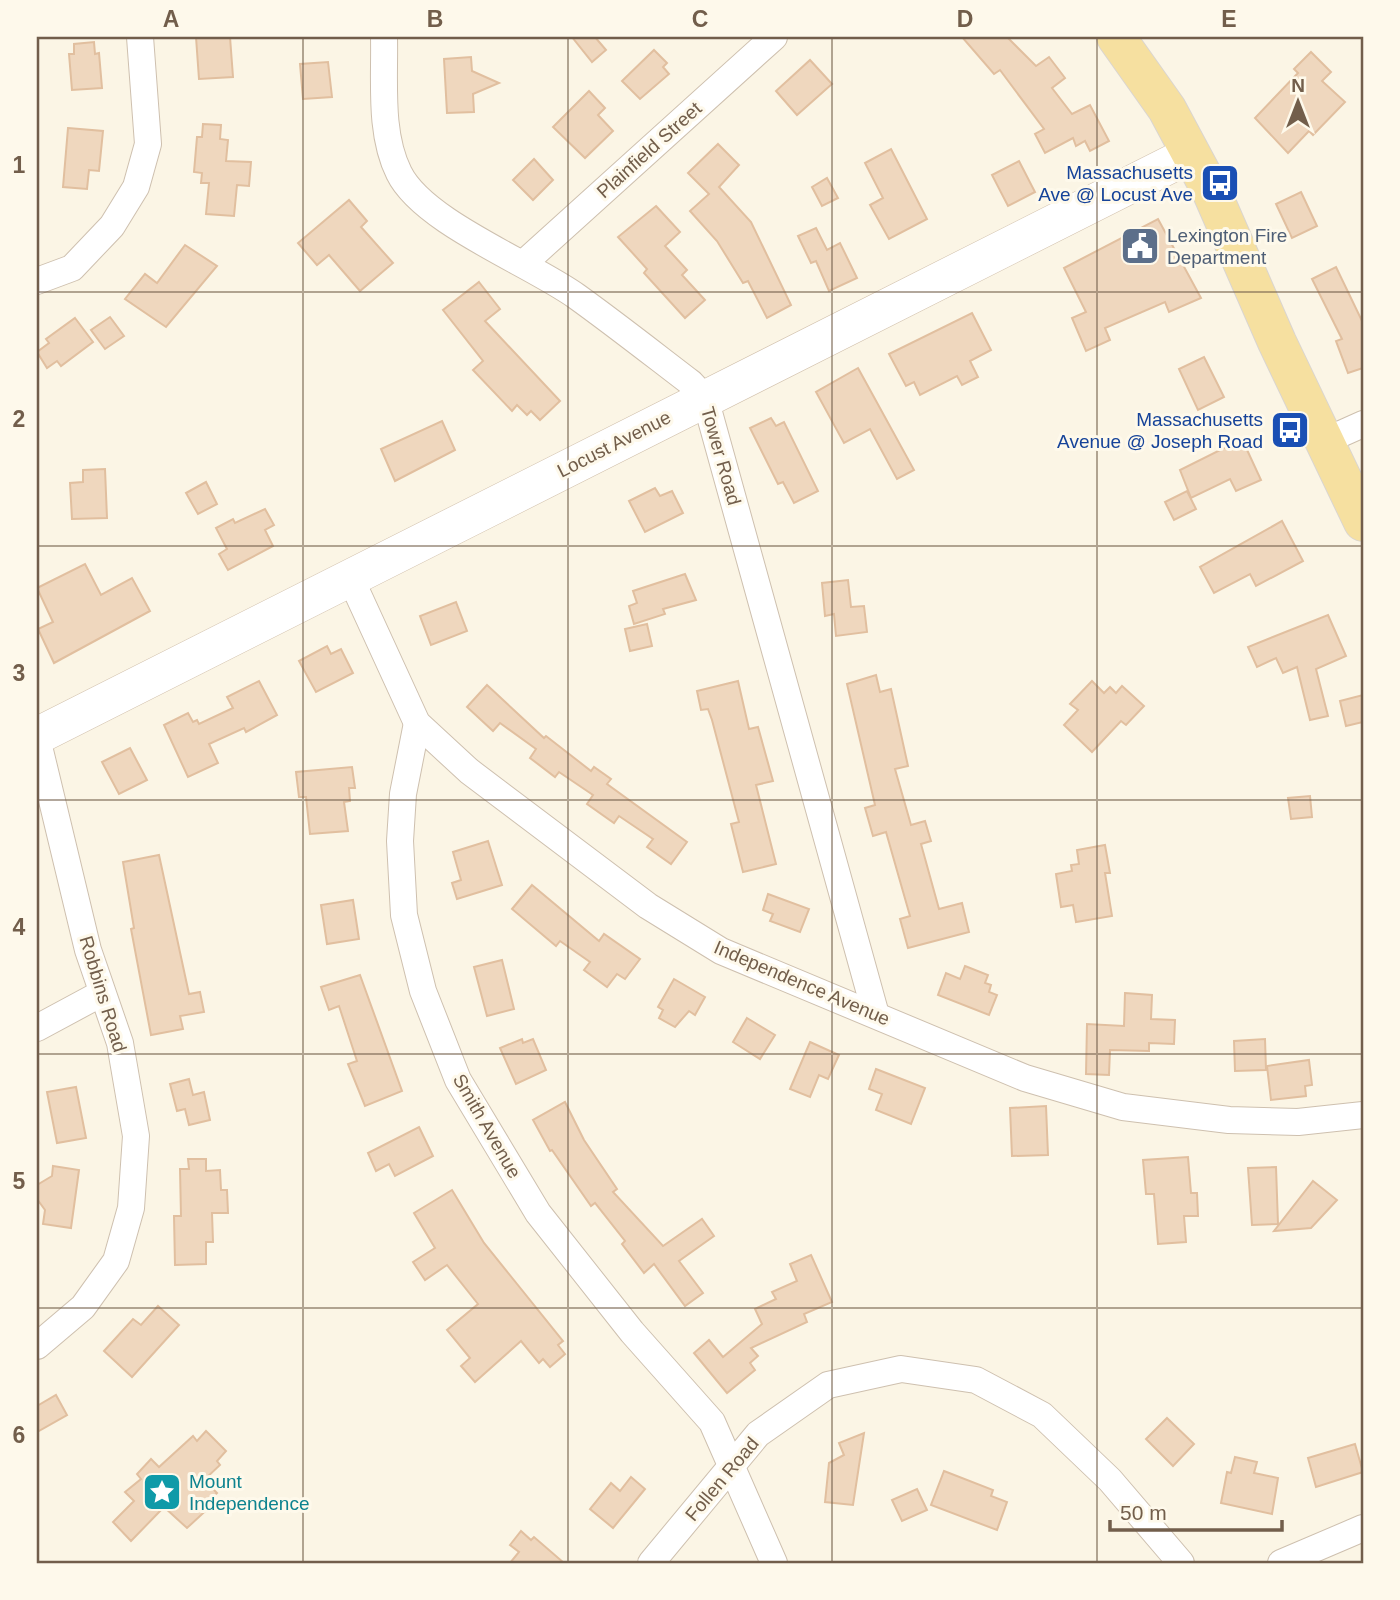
<svg xmlns="http://www.w3.org/2000/svg" width="1400" height="1600" font-family="Arial,sans-serif">
	<rect width="100%" height="100%" fill="#fbf5e5"/>
	<g fill="#efd7be" stroke="#e1bf9f" stroke-width="2">
		<path d="M196,37H230L233,77L199,79Z"/>
		<path d="M572,37H595L606,50L592,62Z"/>
		<path d="M962,37H1007L1036,66L1049,57L1065,78L1052,88L1072,114L1090,105L1109,141L1090,151L1085,141L1076,146L1073,138L1045,153L1035,134L1044,129L1000,70L994,74Z"/>
		<path d="M94,42L95,54L99,53L102,88L72,90L69,54H74V44Z"/>
		<path d="M654,50L667,63L663,67L669,74L640,99L622,81Z"/>
		<path d="M1311,52L1331,72L1322,81L1345,102L1313,135L1309,131L1288,153L1255,118L1298,73L1294,69Z"/>
		<path d="M471,57L472,71L499,83L473,94L474,112L447,113L444,59Z"/>
		<path d="M810,60L832,84L797,115L776,91Z"/>
		<path d="M328,62L332,97L303,99L300,64Z"/>
		<path d="M589,91L605,108L598,115L613,131L585,158L553,127Z"/>
		<path d="M203,124L221,125L220,139L228,140L226,161L251,162L249,186L237,185L234,216L206,214L209,183H201L202,173L194,172L197,137H202Z"/>
		<path d="M68,128L103,131L99,171L89,170L87,189L63,187Z"/>
		<path d="M718,144L739,165L719,187L751,222L791,305L767,318L748,281L743,283L717,241L690,211L709,194L688,173Z"/>
		<path d="M891,149L927,219L889,239L870,205L883,198L865,163Z"/>
		<path d="M534,159L553,180L533,200L513,180Z"/>
		<path d="M1019,161L1035,192L1008,206L992,175Z"/>
		<path d="M827,178L838,198L822,206L812,187Z"/>
		<path d="M1301,192L1317,226L1292,238L1276,204Z"/>
		<path d="M349,200L367,221L361,227L393,263L360,291L329,255L317,265L298,243Z"/>
		<path d="M656,206L680,232L665,246L687,270L682,275L705,300L685,318L644,273L647,269L618,237Z"/>
		<path d="M1158,219L1201,298L1169,312L1165,302L1105,328L1110,340L1086,351L1072,318L1086,312L1064,268Z"/>
		<path d="M816,228L827,250L840,243L857,278L829,291L816,261L811,263L798,236Z"/>
		<path d="M185,245L217,266L166,327L125,299L145,274L157,283Z"/>
		<path d="M1336,267L1363,323V368L1348,373L1336,341L1342,339L1312,279Z"/>
		<path d="M479,282L500,309L485,321L560,401L540,420L531,411L527,415L517,405L512,411L473,370L483,361L443,310Z"/>
		<path d="M972,313L991,350L970,361L978,377L962,385L957,376L920,395L914,382L906,386L889,354Z"/>
		<path d="M110,317L124,336L105,349L91,330Z"/>
		<path d="M75,318L93,342L61,366L57,361L47,368L37,352L49,343L46,339Z"/>
		<path d="M1204,357L1224,397L1198,410L1179,369Z"/>
		<path d="M858,368L914,470L897,479L870,429L844,443L816,392Z"/>
		<path d="M771,418L776,426L784,422L818,491L794,503L783,482L778,484L750,428Z"/>
		<path d="M442,421L455,450L395,481L381,449Z"/>
		<path d="M1242,439L1261,480L1236,491L1230,479L1191,498L1180,470Z"/>
		<path d="M105,469L107,518L72,519L70,483L83,482V470Z"/>
		<path d="M206,482L217,504L198,514L186,493Z"/>
		<path d="M655,488L660,496L672,491L683,513L645,532L629,501Z"/>
		<path d="M1187,491L1196,509L1174,520L1165,502Z"/>
		<path d="M265,509L274,525L265,530L273,546L228,570L219,554L227,549L216,528L233,519L235,523Z"/>
		<path d="M1282,521L1303,561L1256,586L1250,574L1214,593L1200,567Z"/>
		<path d="M85,564L101,595L132,578L150,611L54,663L38,629L53,622L37,588Z"/>
		<path d="M685,574L696,600L663,609L665,614L634,624L629,606L637,603L633,591Z"/>
		<path d="M848,580L851,607L864,606L867,632L836,636L834,614L825,616L822,583Z"/>
		<path d="M456,602L467,631L431,645L420,616Z"/>
		<path d="M1328,615L1346,656L1316,669L1328,716L1310,720L1297,667L1283,673L1276,658L1257,667L1248,647Z"/>
		<path d="M647,624L652,646L630,651L625,629Z"/>
		<path d="M327,646L331,654L341,649L353,673L316,692L299,661Z"/>
		<path d="M876,675L880,692L891,689L908,766L895,769L911,825L925,821L931,841L921,844L939,909L962,903L969,932L908,948L900,919L910,916L886,832L873,836L865,808L875,805L847,684Z"/>
		<path d="M259,681L277,715L246,732L244,728L209,744L218,763L188,777L164,725L188,713L193,722L197,720L199,724L233,708L227,697Z"/>
		<path d="M738,681L749,729L758,727L773,781L756,785L776,864L743,872L731,824L739,822L712,720L708,709L701,710L697,691Z"/>
		<path d="M1092,681L1104,693L1110,687L1116,693L1122,686L1144,706L1126,725L1121,721L1092,752L1064,725L1078,710L1070,704Z"/>
		<path d="M487,685L544,738L546,736L591,771L594,767L611,779L607,784L687,842L671,864L647,847L653,839L619,816L614,823L587,804L593,795L559,772L555,777L530,758L536,749L500,723L493,731L467,707Z"/>
		<path d="M1363,695V722L1346,726L1340,701Z"/>
		<path d="M130,748L147,780L119,794L102,762Z"/>
		<path d="M352,767L355,788H349L350,801L344,802L348,831L310,834L306,797H299L296,772Z"/>
		<path d="M1310,796L1312,817L1291,819L1288,798Z"/>
		<path d="M488,841L502,885L457,899L452,883L461,880L453,852Z"/>
		<path d="M1105,845L1110,873H1105L1112,916L1076,922L1073,905L1061,907L1056,874L1072,871L1071,865L1079,864L1077,850Z"/>
		<path d="M159,855L189,994L200,992L204,1012L180,1016L183,1029L151,1035L131,929L134,928L123,862Z"/>
		<path d="M532,885L599,941L604,934L640,959L625,979L617,974L607,987L584,970L590,962L560,941L556,946L512,909Z"/>
		<path d="M768,894L809,909L800,932L770,921L773,914L763,910Z"/>
		<path d="M353,900L359,939L327,944L321,905Z"/>
		<path d="M502,960L514,1009L487,1016L474,967Z"/>
		<path d="M965,966L988,975L985,983L991,985L989,992L997,995L989,1015L938,995L946,973L960,979Z"/>
		<path d="M360,975L402,1091L365,1106L348,1064L357,1061L339,1006L329,1010L321,987Z"/>
		<path d="M674,979L705,997L695,1015L689,1011L675,1027L659,1018L663,1010L658,1007Z"/>
		<path d="M1125,993L1152,995L1151,1019L1175,1020L1174,1044L1149,1043V1051L1110,1050L1109,1075L1086,1074L1087,1024L1124,1026Z"/>
		<path d="M747,1018L775,1035L760,1059L733,1042Z"/>
		<path d="M522,1039L523,1043L533,1039L546,1070L516,1084L500,1048Z"/>
		<path d="M1265,1039L1266,1070L1235,1071L1234,1041Z"/>
		<path d="M810,1042L839,1055L828,1079L819,1075L810,1097L790,1089Z"/>
		<path d="M1309,1060L1312,1085L1305,1086L1306,1096L1271,1100L1267,1066Z"/>
		<path d="M876,1069L925,1088L911,1124L876,1110L882,1094L869,1089Z"/>
		<path d="M189,1079L193,1095L204,1092L210,1120L189,1125L185,1109L177,1111L170,1084Z"/>
		<path d="M76,1087L86,1138L57,1143L47,1092Z"/>
		<path d="M565,1102L584,1140L617,1189L613,1192L663,1246L702,1219L714,1236L679,1261L703,1293L685,1306L654,1264L644,1273L622,1244L625,1241L595,1203L591,1206L552,1150L550,1151L533,1120Z"/>
		<path d="M1046,1106L1048,1155L1012,1156L1010,1108Z"/>
		<path d="M419,1127L433,1156L395,1176L389,1164L376,1171L368,1153Z"/>
		<path d="M1188,1157L1191,1193H1197L1198,1216H1184L1186,1242L1158,1244L1154,1194H1146L1143,1160Z"/>
		<path d="M188,1159H206V1171L220,1170L221,1190H227L228,1213H212L213,1242H206V1264L175,1265L174,1216H181L180,1169H189Z"/>
		<path d="M53,1166L79,1170L71,1228L43,1224L45,1210L37,1199V1185L52,1176Z"/>
		<path d="M1276,1167L1278,1224L1252,1225L1248,1168Z"/>
		<path d="M1313,1181L1337,1200L1311,1228L1274,1231Z"/>
		<path d="M452,1190L484,1243L563,1341L558,1345L565,1354L550,1367L543,1359L539,1363L521,1341L475,1382L461,1366L470,1358L447,1330L478,1304L447,1265L425,1280L413,1262L435,1248L414,1213Z"/>
		<path d="M811,1255L832,1302L804,1314L807,1322L751,1348L758,1356L750,1363L755,1370L727,1393L694,1353L709,1340L723,1357L762,1324L755,1309L776,1299L772,1292L797,1281L790,1264Z"/>
		<path d="M158,1306L179,1325L132,1377L104,1351L133,1319L141,1325Z"/>
		<path d="M56,1395L67,1415L37,1432V1406Z"/>
		<path d="M1167,1418L1194,1444L1173,1466L1146,1439Z"/>
		<path d="M206,1431L226,1451L217,1461L220,1465L204,1480L217,1493L209,1501L212,1505L187,1528L164,1507L131,1541L113,1522L134,1501L125,1492L141,1479L137,1474L151,1459L159,1467L193,1436L197,1441Z"/>
		<path d="M864,1433L853,1505L825,1502L829,1463L844,1455L839,1443Z"/>
		<path d="M1355,1444L1363,1472L1316,1487L1308,1458Z"/>
		<path d="M1235,1457L1257,1462L1254,1473L1278,1478L1272,1514L1221,1503L1227,1472L1231,1473Z"/>
		<path d="M944,1471L993,1490L991,1496L1007,1502L997,1530L931,1505Z"/>
		<path d="M631,1477L645,1489L613,1528L590,1509L611,1483L620,1491Z"/>
		<path d="M917,1489L927,1510L902,1521L892,1500Z"/>
		<path d="M521,1531L531,1540L534,1537L564,1563H510L519,1552L510,1545Z"/>
	</g>
	<g fill="none" stroke-linecap="round" stroke-linejoin="round">
		<g stroke="#cec0af" stroke-width="28">
			<g id="street">
				<path d="M384,37C385,81 379,133 399,173C423,222 530,263 576,296C615,324 653,354 691,383L705,398L876,1015"/>
				<path d="M524,263L774,37"/>
				<path d="M37,281L72,268L112,226L136,187L148,144L140,37"/>
				<path d="M1325,441L1363,424"/>
				<path d="M350,577L417,723L469,771L648,906L721,951L1025,1078L1123,1107L1229,1120L1298,1122L1363,1115"/>
				<path d="M417,723L403,794L400,841L404,915L423,991L458,1080L538,1213L632,1332L712,1422L774,1563"/>
				<path d="M37,738L88,950L120,1043L136,1136L131,1208L116,1261L83,1307L37,1346"/>
				<path d="M37,1028L102,993"/>
				<path d="M651,1563L758,1434L828,1385L901,1369L976,1380L1042,1415L1110,1480L1181,1563"/>
				<path d="M1281,1563L1363,1528"/>
			</g>
		</g>
		<g stroke="#d1c0ac" stroke-width="38">
			<path id="secondary" d="M37,736L1191,154"/>
		</g>
		<g stroke="#dad5d0" stroke-width="40">
			<path id="primary" d="M1116,37L1167,109L1212,193L1277,342L1363,522"/>
		</g>
		<use href="#street" stroke="#fff" stroke-width="26"/>
		<use href="#secondary" stroke="#fff" stroke-width="37"/>
		<use href="#primary" stroke="#f6e0a0" stroke-width="38"/>
	</g>
	<path fill="none" stroke="#725e4b" stroke-width="2" stroke-opacity="0.55" d="M303,37V1563M568,37V1563M832,37V1563M1097,37V1563M37,292H1363M37,546H1363M37,800H1363M37,1054H1363M37,1308H1363"/>
	<defs>
		<g id="bus-square" transform="scale(2.0125)"><rect x="-9" y="-9" width="18" height="18" rx="4" fill="#1a4fb4" stroke="#fef9eb"/><path d="M-5-6H5V4H4V6H2V4H-2V6H-4V4H-5ZM-3.5-4V0h7V-4ZM-3.5 1.2v1.5H-2V1.2ZM2 1.2v1.5H3.5V1.2Z" fill="#fff"/></g>
		<g id="civic-square" transform="scale(2.0125)"><rect x="-9" y="-9" width="18" height="18" rx="4" fill="#5c6f8a" stroke="#fef9eb"/><path d="M-.6-6.5H3V-4.5H.6V-3L4-1V1h2V6H-6V1h2V-1L-.6-3ZM-1.2 2.5V6h2.4V2.5Z" fill="#fff"/></g>
		<g id="sight-square" transform="scale(2.0125)"><rect x="-9" y="-9" width="18" height="18" rx="4" fill="#0f9aa8" stroke="#fef9eb"/><path d="M0-6L1.8-2.2L6-1.7L2.9 1.2L3.7 5.4L0 3.3L-3.7 5.4L-2.9 1.2L-6-1.7L-1.8-2.2Z" fill="#fff"/></g>
	</defs>
	<g fill-rule="evenodd">
		<use href="#bus-square" x="1220" y="183"/>
		<use href="#civic-square" x="1140" y="246"/>
		<use href="#bus-square" x="1290" y="430"/>
		<use href="#sight-square" x="162" y="1492"/>
	</g>
	<g text-anchor="middle" dominant-baseline="central" stroke-width="6" stroke-linejoin="round" paint-order="stroke">
		<g font-size="19" fill="#725e4b" stroke="#fef9eb">
			<text transform="translate(649 150) rotate(-42)">Plainfield Street</text>
			<text transform="translate(614 444) rotate(-27)">Locust Avenue</text>
			<text transform="translate(721 456) rotate(74)">Tower Road</text>
			<text transform="translate(802 983) rotate(23)">Independence Avenue</text>
			<text transform="translate(103 994) rotate(73)">Robbins Road</text>
			<text transform="translate(487 1126) rotate(60)">Smith Avenue</text>
			<text transform="translate(722 1479) rotate(-50)">Follen Road</text>
		</g>
		<g font-size="19" fill="#164399" stroke="#fef9eb" text-anchor="end">
			<text x="1193" y="172">Massachusetts<tspan x="1193" dy="22">Ave @ Locust Ave</tspan></text>
			<text x="1263" y="419">Massachusetts<tspan x="1263" dy="22">Avenue @ Joseph Road</tspan></text>
		</g>
		<g font-size="19" fill="#4e5e75" stroke="#fef9eb" text-anchor="start">
			<text x="1167" y="235">Lexington Fire<tspan x="1167" dy="22">Department</tspan></text>
		</g>
		<g font-size="19" fill="#0d838f" stroke="#fef9eb" text-anchor="start">
			<text x="189" y="1481">Mount<tspan x="189" dy="22">Independence</tspan></text>
		</g>
	</g>
	<rect width="1400" height="1600" fill="none" stroke="#fef9eb" stroke-width="77"/>
	<g transform="translate(1298 102)" stroke="#fef9eb" stroke-width="5" paint-order="stroke">
	<path d="M0-5L12 26L0 18L-12 26Z" fill="#725e4b"/>
	<text y="-10" font-size="19" font-weight="bold" text-anchor="middle" fill="#725e4b">N</text>
	</g>
	<path d="M1110 1520v10h172v-10" fill="none" stroke="#725e4b" stroke-width="3.5"/>
	<text x="1120" y="1520" font-size="21" fill="#725e4b" stroke="#fef9eb" stroke-width="5" paint-order="stroke">50 m</text>
	<rect x="38" y="38" width="1324" height="1524" fill="none" stroke="#725e4b" stroke-width="2.5"/>
	<g font-size="23" text-anchor="middle" font-weight="bold" fill="#725e4b">
		<text x="171" y="27">A</text>
		<text x="435" y="27">B</text>
		<text x="700" y="27">C</text>
		<text x="965" y="27">D</text>
		<text x="1229" y="27">E</text>
		<text x="19" y="173">1</text>
		<text x="19" y="427">2</text>
		<text x="19" y="681">3</text>
		<text x="19" y="935">4</text>
		<text x="19" y="1189">5</text>
		<text x="19" y="1443">6</text>
	</g>
</svg>
